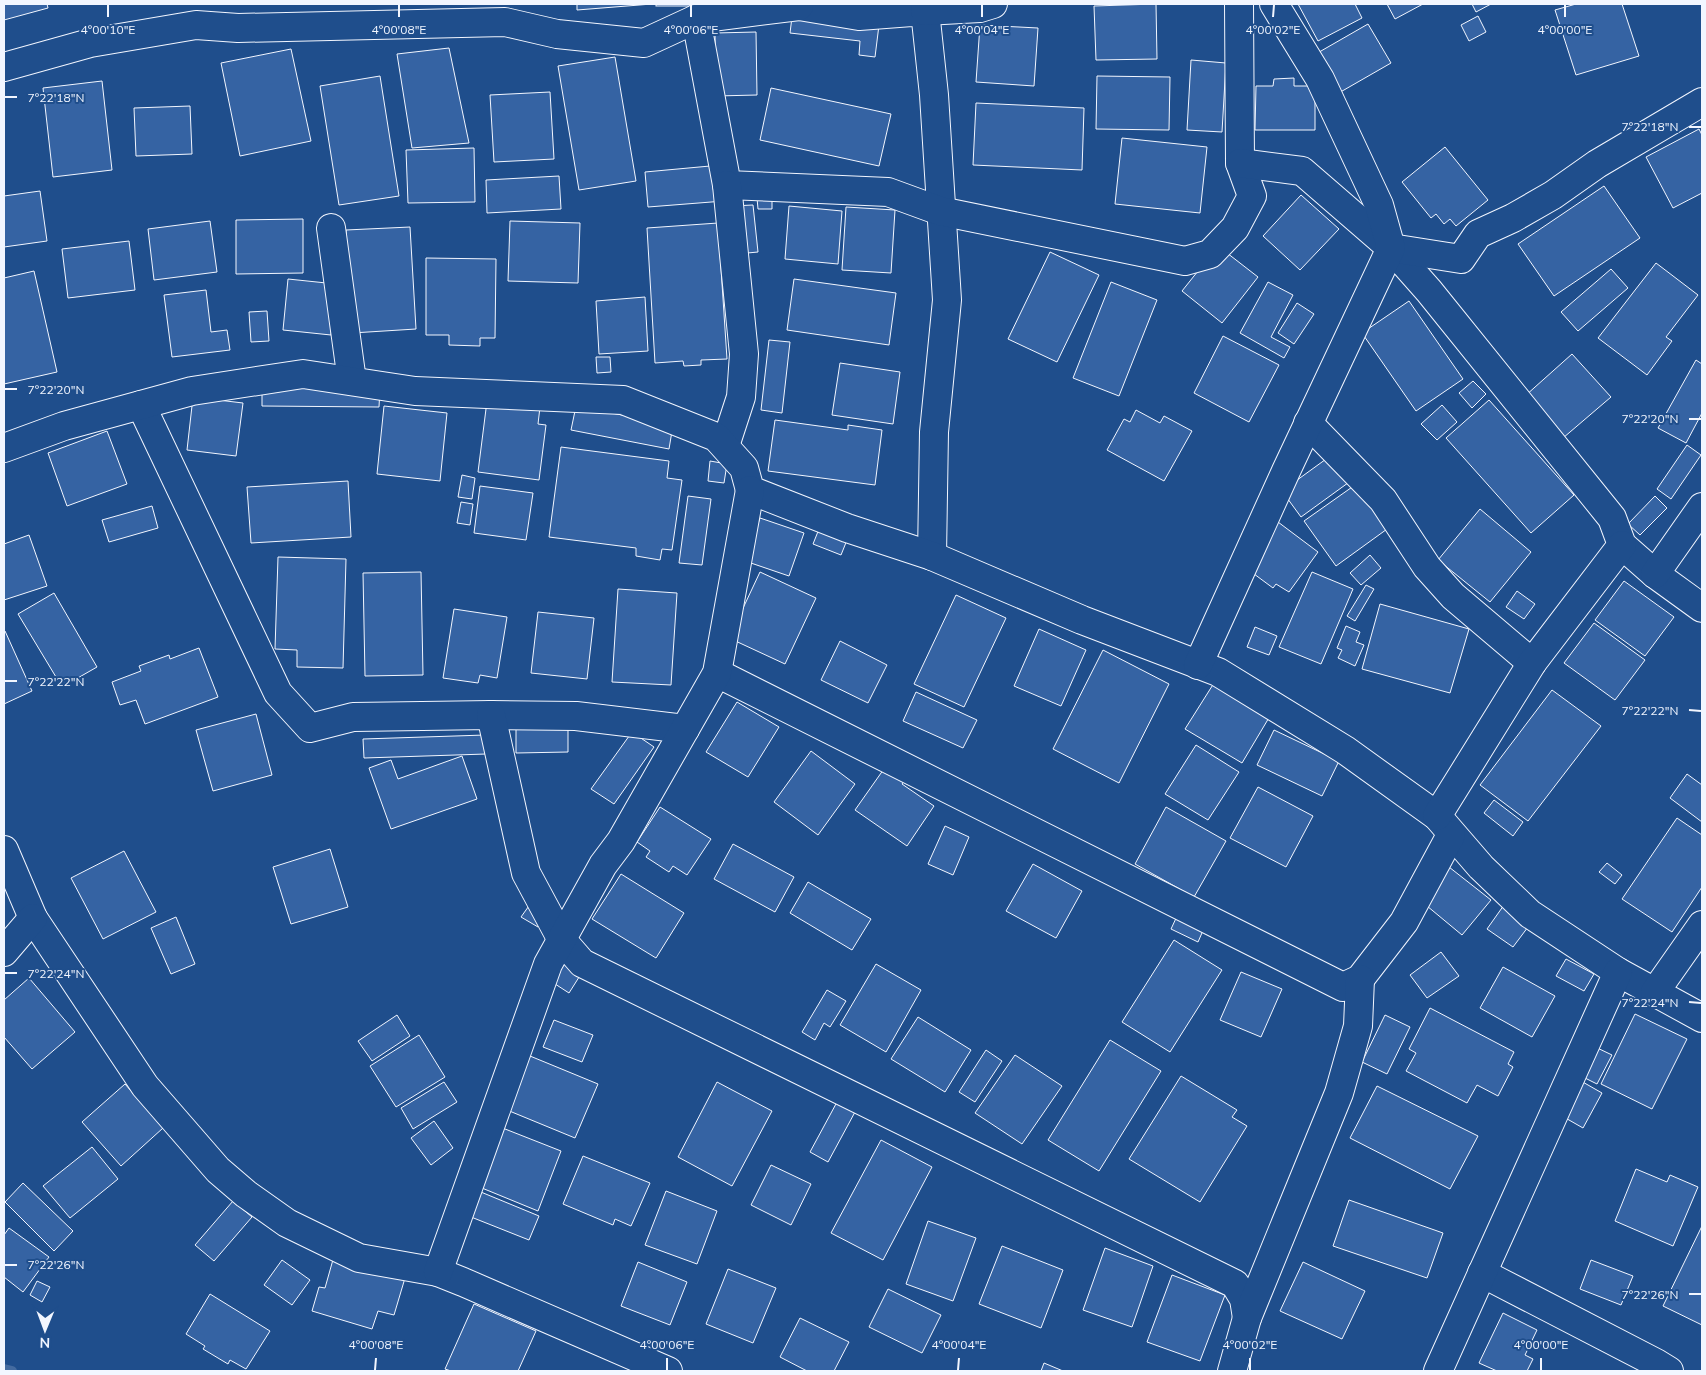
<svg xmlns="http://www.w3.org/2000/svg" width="1706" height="1375" font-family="Mulish,sans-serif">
	<rect width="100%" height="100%" fill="#1f4e8c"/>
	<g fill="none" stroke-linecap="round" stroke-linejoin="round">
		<path stroke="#446ba0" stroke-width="10" d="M4,1369L12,1371"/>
	</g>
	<g fill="#3563a3" stroke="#f2f6ff">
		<path d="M4,4H47L48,8L4,20Z"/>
		<path d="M577,4H652L577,10Z"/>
		<rect x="656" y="4" width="72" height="2"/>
		<path d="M1156,4L1157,59L1096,60L1094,6Z"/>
		<path d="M1298,4H1355L1362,18L1318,41Z"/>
		<path d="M1387,4H1423L1395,19Z"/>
		<path d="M1472,4H1491L1476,12Z"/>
		<path d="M1576,4H1622L1639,56L1576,75L1555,10Z"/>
		<path d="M1478,16L1486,32L1469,41L1461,25Z"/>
		<path d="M792,17L879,25L875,57L859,55L860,41L790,33Z"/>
		<path d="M1368,24L1391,63L1337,94L1314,55Z"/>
		<path d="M980,25L1038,28L1034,86L976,82Z"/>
		<path d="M756,32L757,95L716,96L715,33Z"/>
		<path d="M449,48L469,143L412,148L397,54Z"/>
		<path d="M291,49L311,141L240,156L221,63Z"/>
		<path d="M615,57L636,181L579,190L558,66Z"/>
		<path d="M1191,60L1226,63L1222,132L1187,130Z"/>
		<path d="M380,76L399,196L339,205L320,86Z"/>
		<path d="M1097,76L1170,77L1169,130L1096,129Z"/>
		<path d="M1294,78V86H1315V130H1255L1256,86H1273L1274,79Z"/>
		<path d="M102,81L112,170L53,177L43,88Z"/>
		<path d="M771,88L891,114L879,166L760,140Z"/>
		<path d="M550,92L554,159L494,162L490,95Z"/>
		<path d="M976,103L1084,108L1082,170L973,165Z"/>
		<path d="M190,106L192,154L136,156L134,108Z"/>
		<path d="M1699,129L1702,135V193L1673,208L1646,157Z"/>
		<path d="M1122,138L1207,147L1200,213L1115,204Z"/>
		<path d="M1445,147L1488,200L1456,226L1450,219L1444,224L1436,214L1431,218L1402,182Z"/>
		<path d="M474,148L475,202L408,203L406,150Z"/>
		<path d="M721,165L724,201L648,207L645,172Z"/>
		<path d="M559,176L561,209L487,213L486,180Z"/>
		<path d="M1604,186L1640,238L1554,296L1518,244Z"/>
		<path d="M40,191L47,241L4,247V196Z"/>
		<path d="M1301,195L1339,229L1300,270L1263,236Z"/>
		<path d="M772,197V209H758L757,198Z"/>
		<path d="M753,205L758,252L737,254L732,206Z"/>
		<path d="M789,206L842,211L838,264L785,259Z"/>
		<path d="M846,207L895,210L891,273L842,270Z"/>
		<path d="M303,219V273L236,274V220Z"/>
		<path d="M210,221L217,272L154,280L148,229Z"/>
		<path d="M510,221L580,223L578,283L508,281Z"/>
		<path d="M718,223L727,359L701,360V365L684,366L683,361L655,363L647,228Z"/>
		<path d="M410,227L416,329L352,333L346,230Z"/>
		<path d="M129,241L135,290L68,298L62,249Z"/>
		<path d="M1218,246L1258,277L1222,323L1182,291Z"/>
		<path d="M1050,252L1099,275L1057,362L1008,339Z"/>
		<path d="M426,258L496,259L495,338H480V346L449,345V335H426Z"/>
		<path d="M1656,263L1698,295L1666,337L1672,341L1647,375L1598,338Z"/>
		<path d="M1611,269L1628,288L1578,331L1561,312Z"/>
		<path d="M34,271L57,372L4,384V278Z"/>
		<path d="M288,279L336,284L331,335L283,330Z"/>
		<path d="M794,279L896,293L889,345L787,330Z"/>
		<path d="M1111,282L1157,300L1119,396L1073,378Z"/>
		<path d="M1268,282L1293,295L1271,337L1290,347L1284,358L1240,333Z"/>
		<path d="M206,290L211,332L227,330L230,350L172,357L164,295Z"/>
		<path d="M645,297L648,351L599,354L596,301Z"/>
		<path d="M1409,301L1463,379L1416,411L1362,333Z"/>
		<path d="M1297,303L1314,314L1294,344L1278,333Z"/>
		<path d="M267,311L269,341L251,342L249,312Z"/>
		<path d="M1223,336L1279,365L1249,422L1194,393Z"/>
		<path d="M769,340L790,342L782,413L761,410Z"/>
		<path d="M1572,354L1611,397L1563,438L1525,396Z"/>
		<path d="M596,357H610L611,372L597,373Z"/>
		<path d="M1696,360L1702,364V413L1686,443L1658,428Z"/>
		<path d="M840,363L900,372L893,424L832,415Z"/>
		<path d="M1473,381L1486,394L1472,408L1459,393Z"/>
		<path d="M262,387L380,388L379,407L262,406Z"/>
		<path d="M193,397L243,403L236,456L187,450Z"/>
		<path d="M1489,400L1574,495L1531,533L1446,438Z"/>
		<path d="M487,401L540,407L538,424L546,425L539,480L478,472Z"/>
		<path d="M1442,405L1457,422L1437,440L1421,424Z"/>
		<path d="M384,406L447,413L440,481L377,474Z"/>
		<path d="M576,406L673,425L669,449L571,430Z"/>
		<path d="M1136,410L1160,423L1164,416L1192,431L1164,481L1107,450L1124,419L1130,422Z"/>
		<path d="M775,420L848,430V425L882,430L875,485L768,471Z"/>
		<path d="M107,431L127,484L67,506L48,453Z"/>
		<path d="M1687,445L1701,455L1671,499L1657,489Z"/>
		<path d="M561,447L669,461L667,478L682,480L672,550L662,549L660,560L636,556V548L549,537Z"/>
		<path d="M1333,454L1352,480L1301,517L1282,491Z"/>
		<path d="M710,461L727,464L724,483L708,481Z"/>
		<path d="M462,475L475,478L472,499L458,497Z"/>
		<path d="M348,481L351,537L251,543L247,487Z"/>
		<path d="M1355,485L1370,506L1377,501L1394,524L1336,566L1304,521Z"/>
		<path d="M480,486L533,493L526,540L474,533Z"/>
		<path d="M688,496L711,499L702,565L679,563Z"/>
		<path d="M1655,496L1667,508L1640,535L1628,524Z"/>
		<path d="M461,502L473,504L470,525L457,523Z"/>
		<path d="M152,506L158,528L109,542L102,520Z"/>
		<path d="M1480,509L1531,552L1490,602L1438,560Z"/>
		<path d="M760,518L804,533L789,576L745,561Z"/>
		<path d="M1274,519L1318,552L1289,592L1276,584L1273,588L1246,568L1270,540L1262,536Z"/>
		<path d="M819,529L847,540L841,555L813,544Z"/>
		<path d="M29,535L47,586L4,600V544Z"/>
		<path d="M1370,555L1381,568L1361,585L1350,573Z"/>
		<path d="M278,557L346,559L343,668L297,667V650L275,649Z"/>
		<path d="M421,572L423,675L365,676L363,573Z"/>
		<path d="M760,572L816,598L785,664L729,638Z"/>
		<path d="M1312,572L1353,589L1321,664L1279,647Z"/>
		<path d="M1624,581L1674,617L1645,656L1595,620Z"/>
		<path d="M1366,585L1374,589L1355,621L1347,616Z"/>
		<path d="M618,589L677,593L671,685L612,682Z"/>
		<path d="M1517,591L1535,604L1524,619L1506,607Z"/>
		<path d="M54,593L97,667L62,687L18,614Z"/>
		<path d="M956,595L1006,618L964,707L914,684Z"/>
		<path d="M1380,604L1469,629L1450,693L1362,669Z"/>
		<path d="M454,609L507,617L497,678L480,675L478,683L443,678Z"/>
		<path d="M538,612L594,618L587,679L531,673Z"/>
		<path d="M1594,623L1645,660L1615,700L1564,663Z"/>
		<path d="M1346,626L1360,632L1356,642L1364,645L1355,666L1338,658L1342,650L1337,648Z"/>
		<path d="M1255,627L1277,636L1269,655L1247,647Z"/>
		<path d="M1039,629L1086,650L1061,706L1014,686Z"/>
		<path d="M5,631L32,691L4,704V632Z"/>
		<path d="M840,641L887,665L868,703L821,680Z"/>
		<path d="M199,648L218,697L145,724L136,700L120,705L112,682L141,671L139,666L169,655L170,659Z"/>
		<path d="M1103,650L1169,684L1119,783L1053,749Z"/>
		<path d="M1214,683L1270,716L1242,763L1185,729Z"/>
		<path d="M1552,690L1601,726L1528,821L1480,785Z"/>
		<path d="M916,692L977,720L963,748L903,721Z"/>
		<path d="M737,702L779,727L748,777L706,752Z"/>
		<path d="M256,714L272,775L213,791L196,730Z"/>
		<path d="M568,723V752L516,753V724Z"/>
		<path d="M1274,730L1339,761L1322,796L1257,765Z"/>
		<path d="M632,732L654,747L614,804L591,789Z"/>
		<path d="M485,735L486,754L364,758L363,739Z"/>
		<path d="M1196,745L1239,772L1208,820L1165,794Z"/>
		<path d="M811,751L855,784L818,835L774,802Z"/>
		<path d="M462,756L477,799L391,829L369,768L391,760L398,779Z"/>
		<path d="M886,766L905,780L902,784L934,806L907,846L855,810Z"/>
		<path d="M1687,774L1702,785V822L1670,798Z"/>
		<path d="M1258,787L1313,816L1286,867L1230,838Z"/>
		<path d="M1494,800L1523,822L1513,836L1484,813Z"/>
		<path d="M660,807L711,839L687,875L673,866L669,872L646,857L650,851L637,842Z"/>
		<path d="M1166,807L1226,841L1194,897L1135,864Z"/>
		<path d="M1677,818L1702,835V887L1672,932L1622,899Z"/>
		<path d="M945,826L969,837L953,875L928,864Z"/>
		<path d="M733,844L794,877L775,912L714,879Z"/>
		<path d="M330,849L348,907L291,924L273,867Z"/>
		<path d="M124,851L156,912L103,939L71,878Z"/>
		<path d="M1607,863L1622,875L1615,884L1599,872Z"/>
		<path d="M1033,864L1082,891L1056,938L1006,911Z"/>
		<path d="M1449,867L1491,900L1462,935L1421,901Z"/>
		<path d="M621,874L684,913L656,958L592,919Z"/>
		<path d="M808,882L871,919L852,950L790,913Z"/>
		<path d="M531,903L547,913L538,927L521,917Z"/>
		<path d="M1504,905L1531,923L1513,947L1487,929Z"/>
		<path d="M1178,914L1205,926L1198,942L1171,929Z"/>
		<path d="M176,917L195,964L171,974L151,928Z"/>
		<path d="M1174,940L1222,970L1170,1052L1122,1022Z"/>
		<path d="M1441,952L1459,976L1427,998L1410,975Z"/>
		<path d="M1566,959L1594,974L1584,991L1556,976Z"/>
		<path d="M564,964L581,974L569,993L552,982Z"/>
		<path d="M876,964L921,990L886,1052L840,1025Z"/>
		<path d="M1503,967L1555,996L1532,1037L1480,1008Z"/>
		<path d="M1241,972L1282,989L1261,1037L1220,1020Z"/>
		<path d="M29,978L75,1032L32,1069L4,1037V1000Z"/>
		<path d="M827,990L846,1001L830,1027L824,1023L815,1040L802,1032Z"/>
		<path d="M1430,1008L1514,1052L1508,1064L1513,1067L1498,1096L1477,1085L1467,1103L1406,1071L1416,1053L1409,1049Z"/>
		<path d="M1635,1014L1687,1039L1652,1109L1601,1084Z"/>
		<path d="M397,1015L410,1036L372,1061L358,1041Z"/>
		<path d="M1385,1015L1410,1027L1387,1074L1362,1062Z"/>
		<path d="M918,1017L971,1050L945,1092L891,1059Z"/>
		<path d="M554,1020L593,1035L582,1062L543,1047Z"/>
		<path d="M419,1035L445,1077L396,1107L370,1066Z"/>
		<path d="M1110,1040L1161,1071L1099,1171L1048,1140Z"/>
		<path d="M1589,1044L1612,1055L1597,1084L1575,1073Z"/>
		<path d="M986,1050L1002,1061L975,1102L959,1092Z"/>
		<path d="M1015,1055L1062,1086L1022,1144L975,1113Z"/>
		<path d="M530,1056L598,1084L575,1138L507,1110Z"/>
		<path d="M1181,1076L1237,1110L1232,1117L1247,1126L1200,1202L1129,1159Z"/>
		<path d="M1574,1077L1602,1093L1583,1128L1555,1112Z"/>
		<path d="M444,1082L457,1102L413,1129L401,1108Z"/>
		<path d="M717,1082L772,1111L732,1186L678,1157Z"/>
		<path d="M125,1084L163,1128L121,1166L82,1122Z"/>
		<path d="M1377,1086L1478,1136L1450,1189L1350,1138Z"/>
		<path d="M837,1102L855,1112L828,1162L810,1152Z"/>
		<path d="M434,1121L453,1148L431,1165L411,1138Z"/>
		<path d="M500,1127L561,1151L538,1211L477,1186Z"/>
		<path d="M881,1140L932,1167L883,1260L831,1233Z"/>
		<path d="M92,1147L118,1179L70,1218L43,1186Z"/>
		<path d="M583,1156L650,1183L631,1226L615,1219L613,1225L563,1204Z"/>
		<path d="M771,1165L811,1184L791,1225L751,1205Z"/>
		<path d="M1636,1169L1667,1182L1670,1175L1698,1187L1673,1246L1615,1221Z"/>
		<path d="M23,1183L73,1231L54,1251L5,1202Z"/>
		<path d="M476,1190L539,1216L529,1240L466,1215Z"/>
		<path d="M666,1191L717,1211L697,1264L645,1245Z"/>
		<path d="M1349,1200L1443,1233L1427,1278L1333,1246Z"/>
		<path d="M233,1201L252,1217L214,1261L195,1245Z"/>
		<path d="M928,1221L976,1238L953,1301L906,1284Z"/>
		<path d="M1702,1226V1325L1663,1306Z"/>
		<path d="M9,1228L49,1257L23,1292L4,1277V1235Z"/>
		<path d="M1002,1246L1063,1270L1041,1328L979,1304Z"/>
		<path d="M1105,1248L1153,1266L1132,1327L1083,1310Z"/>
		<path d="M334,1256L405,1278L394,1315L378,1311L372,1329L312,1311L319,1287L325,1288Z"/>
		<path d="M282,1260L310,1280L292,1305L264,1285Z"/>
		<path d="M1591,1260L1633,1276L1621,1305L1580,1289Z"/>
		<path d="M638,1262L687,1282L670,1325L621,1306Z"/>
		<path d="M1303,1262L1365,1291L1342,1339L1280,1311Z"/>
		<path d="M728,1269L776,1288L753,1343L706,1324Z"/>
		<path d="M1172,1275L1225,1295L1200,1361L1147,1342Z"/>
		<path d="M37,1281L50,1287L42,1302L30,1295Z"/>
		<path d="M888,1289L941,1315L922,1353L869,1327Z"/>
		<path d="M210,1294L270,1331L246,1369L230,1360L228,1364L203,1349L205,1346L186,1334Z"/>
		<path d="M474,1304L536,1331L518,1371H451L445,1369Z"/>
		<path d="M1503,1313L1537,1330L1525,1355L1533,1359L1527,1371H1497L1479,1363Z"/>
		<path d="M800,1318L849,1342L834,1371H807L780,1357Z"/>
		<path d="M1044,1363L1063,1371H1041Z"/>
	</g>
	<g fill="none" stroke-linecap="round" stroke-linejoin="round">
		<g stroke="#f2f6ff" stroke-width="30">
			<g id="minor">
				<path d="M797,4L799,6L859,16L925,11L934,95L947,300L934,432L932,556"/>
				<path d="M925,11L980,8L993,4"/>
				<path d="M696,19L727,185L888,192L940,211L1185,261L1210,254L1235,228L1252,196L1240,163L1239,4"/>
				<path d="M4,67L90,43L196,25L238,28L505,22L557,34L644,43L696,19L799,6"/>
				<path d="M1240,163L1302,171L1391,248L1429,291L1612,518L1622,545L1655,574L1702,608"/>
				<path d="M331,228L352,381"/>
				<path d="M1391,248L1461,259L1478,234L1513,218L1553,195L1597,164L1702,102"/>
				<path d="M141,405L278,693L310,728L353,717L491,715L576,716L685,729"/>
				<path d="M1308,423L1383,500L1427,567L1453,596L1532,663"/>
				<path d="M725,446L741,397L744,354L727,185"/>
				<path d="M4,448L64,426L192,391L303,374L415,391L623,400L716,437L744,468L750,490L847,528L932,556L1082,620L1218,672L1345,750L1437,816L1481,867L1530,914L1618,972L1702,1018"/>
				<path d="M1655,574L1702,507"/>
				<path d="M1198,665L1286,471L1391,248L1379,205L1320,79L1274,4"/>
				<path d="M717,673L1343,987L1360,979L1404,922L1451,835"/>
				<path d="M491,715L526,873L562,940L582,963L1235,1284L1244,1299L1247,1318"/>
				<path d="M1437,816L1532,663L1622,545"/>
				<path d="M4,850L33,918L145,1086L218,1170L246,1194L287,1223L359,1258L438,1272L463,1282L668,1371"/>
				<path d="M4,952L33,918"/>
				<path d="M1655,992L1702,925"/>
				<path d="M438,1272L548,964L603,865L621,841L717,673L750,490"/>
				<path d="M1482,1273L1656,1363L1669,1371"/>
				<path d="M1232,1371L1247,1318L1339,1093L1358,1026L1360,979"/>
				<path d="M1438,1371L1618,972"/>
			</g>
		</g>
		<use href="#minor" stroke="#1f4e8c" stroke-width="28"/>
	</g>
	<path fill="none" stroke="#f2f6ff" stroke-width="2" d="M108,17V5M399,17V5M691,17V5M982,17V5M1273,17L1274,5M1565,17V5M5,97H17M1689,127H1701M5,389H17M1689,419H1701M5,681H17M1689,710L1701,711M5,973H17M1689,1002L1701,1003M5,1265H17M1689,1294H1701M375,1370L376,1358M667,1370V1358M958,1370L959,1358M1250,1370V1358M1541,1370V1358"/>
	<g font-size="12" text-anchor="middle" fill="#f2f6ff" stroke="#1f4e8c" stroke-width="4" stroke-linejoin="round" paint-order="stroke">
		<text x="108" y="34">4°00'10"E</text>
		<text x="399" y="34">4°00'08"E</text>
		<text x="691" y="34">4°00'06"E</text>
		<text x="982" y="34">4°00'04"E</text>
		<text x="1273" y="34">4°00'02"E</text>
		<text x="1565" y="34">4°00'00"E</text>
		<text x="56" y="102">7°22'18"N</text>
		<text x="1650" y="131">7°22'18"N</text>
		<text x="56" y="394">7°22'20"N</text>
		<text x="1650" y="423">7°22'20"N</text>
		<text x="56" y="686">7°22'22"N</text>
		<text x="1650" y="715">7°22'22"N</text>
		<text x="56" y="978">7°22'24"N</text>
		<text x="1650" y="1007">7°22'24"N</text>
		<text x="56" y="1269">7°22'26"N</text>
		<text x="1650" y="1299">7°22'26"N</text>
		<text x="376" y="1349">4°00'08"E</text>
		<text x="667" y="1349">4°00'06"E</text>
		<text x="959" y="1349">4°00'04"E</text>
		<text x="1250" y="1349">4°00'02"E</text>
		<text x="1541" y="1349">4°00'00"E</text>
	</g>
	<rect width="1706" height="1375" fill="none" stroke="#f2f6ff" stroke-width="10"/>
	<g transform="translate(45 1330) rotate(181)" stroke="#1f4e8c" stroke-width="4" paint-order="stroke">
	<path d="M0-4L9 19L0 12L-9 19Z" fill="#f2f6ff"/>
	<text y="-8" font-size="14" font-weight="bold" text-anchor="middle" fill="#f2f6ff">N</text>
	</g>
</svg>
